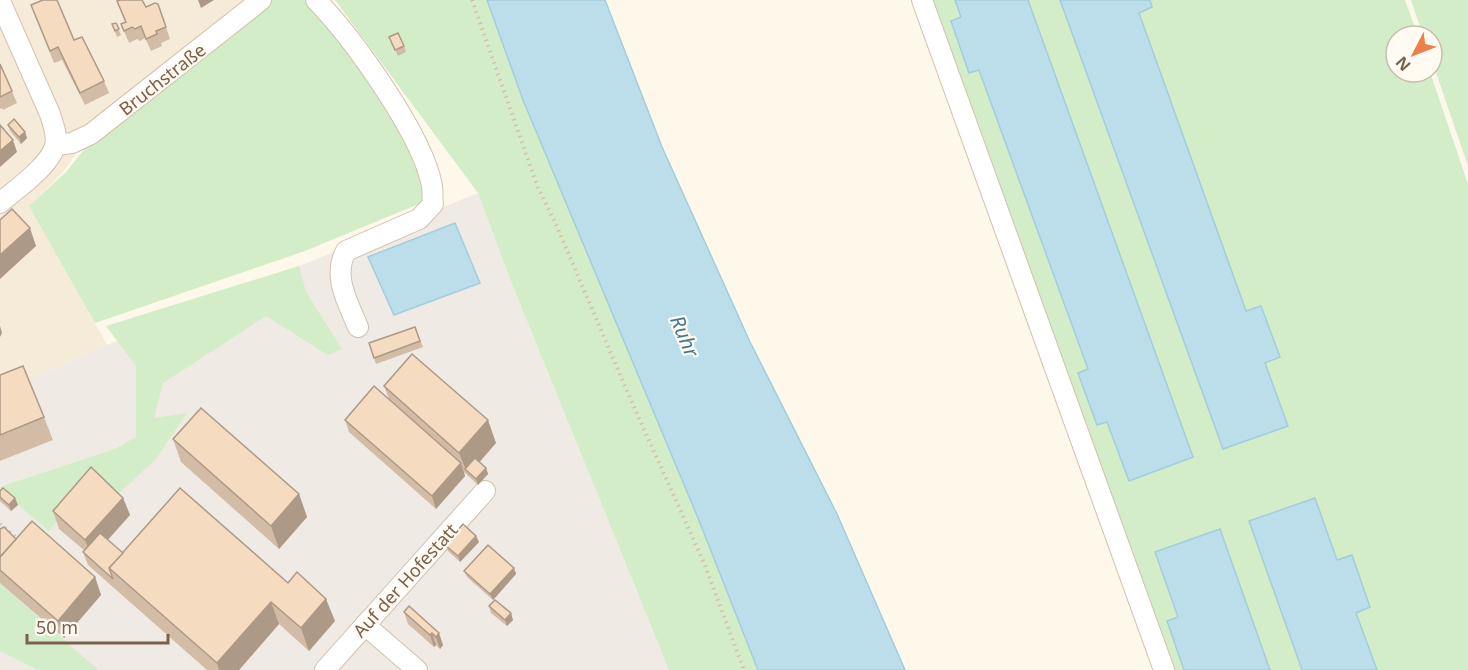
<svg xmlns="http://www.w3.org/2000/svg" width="1468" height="670" font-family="'Noto Sans',sans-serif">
	<rect width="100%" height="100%" fill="#fef8ea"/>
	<path fill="#f6ebd8" d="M0,0H250L95,125L64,171L30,206L107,345L0,392Z"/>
	<path fill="#efeae3" d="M478,193L512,284L669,670H0V392L107,345Z"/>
	<g fill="#d2edc7">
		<path d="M272,0H307C346,49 388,99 412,157C419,172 425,185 426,201L305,251L95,323L29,206L66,172L91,141L262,6Z"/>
		<path d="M335,0H487L523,100L698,518L758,670H669L512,284L478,193Z"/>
		<path d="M928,0H1405L1418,36H1396V72H1430L1468,184V670H1163Z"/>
		<path d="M1411,0H1468V166L1432,61V36H1423Z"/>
		<path d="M299,266L306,292L342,349L328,355L266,316L163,383L154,418L187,413L155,460L119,493H109L92,478L49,531L0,489V487L115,449L136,437V366L106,326Z"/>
		<path d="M0,583L98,670H38L0,651Z"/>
	</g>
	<g fill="#bcdeea" stroke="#a2cddc" stroke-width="1.5">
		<path d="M487,0H605L662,147L750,342L837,514L905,670H758L698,518L523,100Z"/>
		<path d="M955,0H1028L1193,457L1129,481L1107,422L1097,425L1078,373L1088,369L979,70L969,73L951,21L961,17Z"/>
		<path d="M1060,0H1150L1152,7L1139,13L1246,311L1261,306L1280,357L1265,363L1288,426L1223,449Z"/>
		<path d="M455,223L480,283L394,315L368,257Z"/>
		<path d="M1315,498L1337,560L1352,555L1370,607L1356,613L1377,670H1302L1249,521Z"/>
		<path d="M1220,529L1270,670H1184L1167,621L1178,617L1155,552Z"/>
	</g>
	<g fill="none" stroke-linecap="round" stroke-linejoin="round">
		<g stroke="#d2c1ae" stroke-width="22">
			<g id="minor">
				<path d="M316,0C352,37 423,135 432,186C433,192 432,198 433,204L419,219L346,251C332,276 348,303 358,327"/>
				<path d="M922,0L1164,670"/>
				<path d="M0,1L50,114C53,124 58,136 55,146C49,167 16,189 0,203"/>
				<path d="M56,145L72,143L91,134L261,0"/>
				<path d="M365,625L417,670"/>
				<path d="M325,670L485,491"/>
			</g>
		</g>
		<g stroke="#dbbea2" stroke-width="4" stroke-dasharray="1.5 4.5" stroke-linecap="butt">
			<path d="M472,0L538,188L555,222L630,398L704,563L744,670"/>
			<path d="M0,524L20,541"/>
		</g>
		<use href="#minor" stroke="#fff" stroke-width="20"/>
	</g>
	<g fill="#d3bca5">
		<path d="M117,1L146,7L158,4L170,39L161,43L162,46L151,51L145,38L140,41L137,39L129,43L121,24L125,22Z"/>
		<path d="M31,5L74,40L104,81L109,93L85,105L62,60L54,63Z"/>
		<path d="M116,23L121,35L117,37L112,24Z"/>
		<path d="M389,37L404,46L406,52L398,56Z"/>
		<path d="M0,64L17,103L3,110L2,108L0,109Z"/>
		<path d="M8,125L25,132L27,138L21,144L10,131Z"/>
		<path d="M415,327L423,347L376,364L369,343Z"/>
		<path d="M0,375L44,417L53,440L0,461Z"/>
		<path d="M384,386L496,443L479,462L486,468L488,474L478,485L464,472L465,476L436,509L349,432L345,420L389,399Z"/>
		<path d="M173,439L299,494L307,517L279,549L181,462Z"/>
		<path d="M0,491L18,505L11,511L0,501Z"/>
		<path d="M123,498L130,515L108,540L123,553L288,583L335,621L309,651L279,624L239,670H207L88,565L83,552L85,551L59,529L53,511Z"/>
		<path d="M0,529L16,539L95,577L101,595L64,638L0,583Z"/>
		<path d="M476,536L479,542L460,562L448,551L445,545Z"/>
		<path d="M514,568L516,574L493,600L467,577L464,571Z"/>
		<path d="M409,606L443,645L440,649L436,645L434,647L408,624L404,612Z"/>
		<path d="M489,606L513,620L507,626L491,613Z"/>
	</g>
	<g fill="#ac9986">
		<path d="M198,0H214L201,8Z"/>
		<path d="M25,132L27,138L21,144L19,137Z"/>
		<path d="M13,140L17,152L0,167V151Z"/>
		<path d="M30,228L36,246L0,279V255Z"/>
		<path d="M0,326L2,333L0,337Z"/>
		<path d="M488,420L496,443L470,473L465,469L468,475L459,453Z"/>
		<path d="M461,463L465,476L436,509L432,496Z"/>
		<path d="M486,468L488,474L478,485L476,479Z"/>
		<path d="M299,494L307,517L279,549L271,526Z"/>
		<path d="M15,498L18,505L11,511L9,505Z"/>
		<path d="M123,498L130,515L92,557L85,540Z"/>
		<path d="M476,536L479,542L460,562L458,556Z"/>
		<path d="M514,568L516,574L493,600L490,594Z"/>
		<path d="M95,577L101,595L64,638L58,621Z"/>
		<path d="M326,599L335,621L309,651L301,628Z"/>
		<path d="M271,602L279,624L239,670H219L217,663Z"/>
		<path d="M511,613L513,620L507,626L505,620Z"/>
		<path d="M432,633L436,645L434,647L430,635Z"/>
		<path d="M439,633L443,645L440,649L436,637Z"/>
	</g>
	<g fill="#f5dbc0" stroke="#ac9986" stroke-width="1.5">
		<path d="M43,0H57L74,40L82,37L104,81L80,93L58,47L50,51L31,5Z"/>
		<path d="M120,0H142L146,7L155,3L158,4L166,27L156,31L157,34L146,39L141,26L135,29L132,27L124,31L121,24L126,22L117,1Z"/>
		<path d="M116,23L119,29L115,31L112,24Z"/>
		<path d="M398,33L404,46L395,50L389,37Z"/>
		<path d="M0,64L12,91L0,97Z"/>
		<path d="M14,119L25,132L19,137L8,125Z"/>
		<path d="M0,125L13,140L0,151Z"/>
		<path d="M12,209L30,228L0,255V220Z"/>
		<path d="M415,327L420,341L374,358L369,343Z"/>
		<path d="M412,354L488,420L459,453L384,386Z"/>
		<path d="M23,366L44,417L0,435V375Z"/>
		<path d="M374,386L461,463L432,496L345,420Z"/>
		<path d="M201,408L299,494L271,526L173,439Z"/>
		<path d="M475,458L486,468L476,479L465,469Z"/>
		<path d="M91,467L123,498L85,540L53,511Z"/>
		<path d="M3,488L15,498L9,505L0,497V491Z"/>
		<path d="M180,488L288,583L297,572L326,599L301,628L271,602L217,663L109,568Z"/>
		<path d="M32,521L95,577L58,621L0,570V557Z"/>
		<path d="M463,524L476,536L458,556L445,545Z"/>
		<path d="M4,527L16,539L0,557V529Z"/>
		<path d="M100,533L123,553L109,568L113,579L83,552Z"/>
		<path d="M488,545L514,568L490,594L464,571Z"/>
		<path d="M495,600L511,613L505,620L489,606Z"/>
		<path d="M409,606L439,633L436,637L432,633L430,635L404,612Z"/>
	</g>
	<g text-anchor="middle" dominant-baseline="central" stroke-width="4.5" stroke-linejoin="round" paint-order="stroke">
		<g font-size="18" fill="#7b614b" stroke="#fffbf2">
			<text transform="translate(162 79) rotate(-38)">Bruchstraße</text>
			<text transform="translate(405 580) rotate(-48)">Auf der Hofestatt</text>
		</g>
		<g font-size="20" font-style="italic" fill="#427a90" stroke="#fffbf2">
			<text transform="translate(685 336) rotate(67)">Ruhr</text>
		</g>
	</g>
	<g transform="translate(1414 54) rotate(228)"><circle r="28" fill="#fffbf2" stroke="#cabdaf" stroke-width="1.5"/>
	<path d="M0-4.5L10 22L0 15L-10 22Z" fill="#ed7f4a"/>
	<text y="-9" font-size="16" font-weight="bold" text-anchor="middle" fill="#7b614b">N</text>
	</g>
	<path d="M27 634v9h141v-9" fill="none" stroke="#7b614b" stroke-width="3"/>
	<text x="36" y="634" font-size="18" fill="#7b614b" stroke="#fffbf2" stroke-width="4.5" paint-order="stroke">50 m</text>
</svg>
